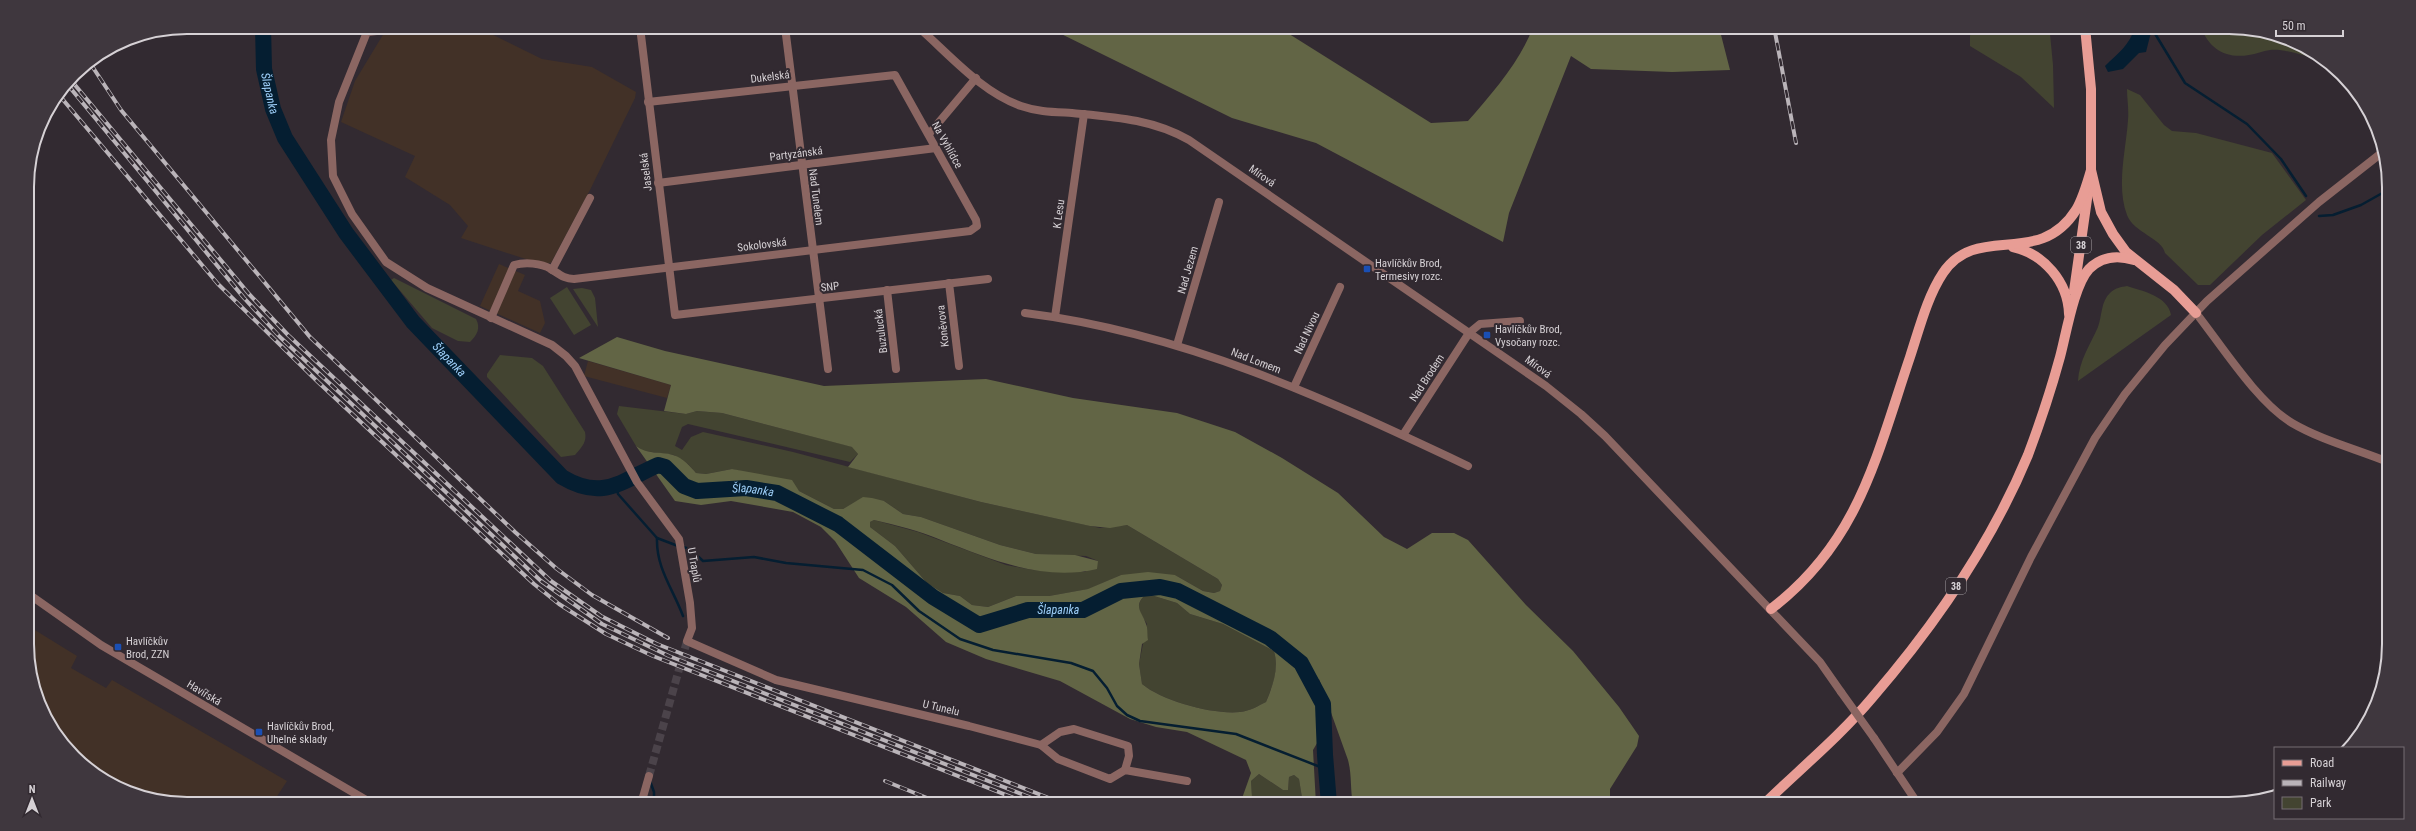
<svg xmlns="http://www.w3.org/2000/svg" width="2416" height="831" font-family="'Roboto Condensed',sans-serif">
	<rect width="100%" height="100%" fill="#322a31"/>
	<g fill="#423127">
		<path d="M455,27H477L542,59L592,67L636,92L635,98L590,190L551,263H538L461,238L468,226L450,205L405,177L415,156L341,122L355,81L384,33Z"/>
		<path d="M499,264L525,275L518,291L540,301L545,323L540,333L480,306Z"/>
		<path d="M588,361L671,385L667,398L584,376Z"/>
		<path d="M30,627L77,656L71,668L106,688L112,680L287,781L272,804H187L145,798L107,782L67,750L44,715L30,675Z"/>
	</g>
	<g fill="#434431">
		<path d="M1972,27H2036L2050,34L2053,65L2054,108L2021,77L1970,46V36Z"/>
		<path d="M2201,27C2235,27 2286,29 2313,51L2307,56C2294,53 2283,49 2270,50C2263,51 2256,54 2249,55C2226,59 2209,49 2201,27Z"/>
		<path d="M2127,89L2140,95L2164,125L2172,131L2196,133L2272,153L2306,200L2262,235L2210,285H2198L2165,253C2162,238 2134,233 2127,215C2116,186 2126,150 2128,120C2129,109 2127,99 2127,89Z"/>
		<path d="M394,278L476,319C481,328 477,335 470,342L458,341L432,328L391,280Z"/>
		<path d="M2127,286C2142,291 2168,296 2171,315L2078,381C2079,361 2090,345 2098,327C2102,316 2101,301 2110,293C2115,288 2121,287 2127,286Z"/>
		<path d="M567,287L591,325L574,335L550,298Z"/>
		<path d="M582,288L591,290L595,298L598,327L573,289Z"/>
		<path d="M500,355L532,358L543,366L585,432C587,442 582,447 575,455L561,457L487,377V374Z"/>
		<path d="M619,406L686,414L697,411L722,413L853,447L858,454L850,462L688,424L682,427L675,446L682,450L691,437L703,432L793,452L981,502L1100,528L1127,525L1218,579L1222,585L1220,591L1214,593L1203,591L1175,575H1121L1089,589L1049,596H1016L988,607L972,605L960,596L943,593L927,583L895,546L870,527V522L874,520L918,532L1006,565L1033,570L1085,572L1098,561L1086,556L1036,554L1000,545L921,517L903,514L884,501H857L843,509H834L799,491L759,476L732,469L706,474L696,473L688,464L674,455L644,451L636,446L617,414Z"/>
		<path d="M1145,595H1151L1177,603L1190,614L1223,624L1274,651C1279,670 1273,685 1266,702C1258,706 1250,711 1240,712C1214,715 1162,701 1142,684L1139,664L1147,624C1140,613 1134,606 1145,595Z"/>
		<path d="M1259,774L1283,790L1288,789L1289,777L1294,775L1299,779L1303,804H1256L1252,797L1251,781Z"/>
	</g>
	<g fill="#626545" fill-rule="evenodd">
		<path d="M1047,27H1278L1431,123L1468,121C1492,93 1520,62 1533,27H1719L1730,70L1672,72L1591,69L1571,56L1509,213L1503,242L1316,143L1232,118Z"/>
		<path d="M617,337L665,351L824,386L986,379L1073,398L1177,413L1235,432L1282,458L1338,493L1384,537L1407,549L1432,533H1454L1468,540L1526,605L1573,651L1619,707L1639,736L1637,746L1610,789V796L1614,804H1353C1350,789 1352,775 1348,760L1319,679L1312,695L1319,709L1323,733L1313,750L1316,804H1303L1299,779L1294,775L1289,777L1288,790H1283L1259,774L1251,781L1252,797L1256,804H1240L1251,773L1246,760L1187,732L1156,727L1130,719L1060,681L986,659L946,642L906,607L859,578L835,541L821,527L793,512L731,501L701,505L675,501L636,446C648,455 660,451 673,455C683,458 690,466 696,473L706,474L732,469L792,480L799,491L834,509H843L863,497L872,498L884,501L903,514L921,517L1000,545L1036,554L1075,555L1098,561L1097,569C1043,582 990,559 941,540C920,531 896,525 874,520L870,522V527L895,546L927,583L943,593L960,596L972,605L988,607L1016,596H1049L1088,589L1121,575L1148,572L1175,575L1203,591L1214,593L1220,591L1222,585L1218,579L1127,525L1110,528L1090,526L981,502L848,467L858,454L852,447L722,413L697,411L686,414L664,411L671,385L579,358ZM1145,595H1151L1177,603L1190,614L1223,624L1274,651C1279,669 1273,685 1266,702C1258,706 1250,711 1240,712C1214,715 1162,701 1142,684L1139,664L1142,644L1148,640C1147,635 1148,628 1146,624C1142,611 1133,607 1145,595Z"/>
	</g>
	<path fill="#051e31" d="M2135,27H2156L2150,36L2146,52L2139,53L2123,69L2108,72L2105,66C2118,53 2130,45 2135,27Z"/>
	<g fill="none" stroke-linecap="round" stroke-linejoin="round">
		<g stroke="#051e31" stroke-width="2.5">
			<path d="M2148,27L2154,32L2185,83L2247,124L2281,159L2306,196"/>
			<path d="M2319,216L2333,215L2361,205L2386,191"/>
			<path d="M616,484L618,494L657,538C656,568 673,589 683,616"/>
			<path d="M657,538L678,546"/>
			<path d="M683,547L690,549L703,561L754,557L786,563L863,570L892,585L919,611L960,639L993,650L1071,663L1093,671L1107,688L1117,706L1127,715L1140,721L1236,734L1328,770"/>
			<path d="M650,781L654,792V804"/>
		</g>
		<path stroke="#051e31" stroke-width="16" id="s1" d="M263,27L264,69L273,109L285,138L346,233L413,322L562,477C602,501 620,482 658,465L665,467L684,486L697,491L746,488L777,493L838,524L933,597L979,625L1028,610H1083L1121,591L1160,587L1178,591L1270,638L1301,663L1323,704L1325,755L1329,804"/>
		<path stroke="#4b434a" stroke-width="8" stroke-dasharray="8 4" stroke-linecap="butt" d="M649,776L687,641"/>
		<g stroke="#8b6662" stroke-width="8">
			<path d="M415,27L367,32L339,102L331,140L333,176L352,214L386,262L427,288L552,345L566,356L575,366L637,482L679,539L690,603L692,628L687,641L776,680L969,726L1041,745L1058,759L1110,779L1125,770L1187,781"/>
			<path d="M640,27L675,315L988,279"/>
			<path d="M785,27L828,369"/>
			<path d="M929,134L976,78"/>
			<path d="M658,183L936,148"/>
			<path d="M552,270L590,198"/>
			<path d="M949,283L959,366"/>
			<path d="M887,290L896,369"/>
			<path d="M1025,313C1185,333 1324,398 1468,466"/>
			<path d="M2196,313C2222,346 2257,402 2292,423C2321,440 2356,449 2388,462"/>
			<path d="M1055,317L1084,114"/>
			<path d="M491,318L514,265C525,262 541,263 551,269C559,274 564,279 574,279L970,231L977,226L976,220L895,75L648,102"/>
			<path d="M1177,345L1219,202"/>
			<path d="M1294,387L1340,287"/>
			<path d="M1403,435L1469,333L1480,324L1520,321"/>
			<path d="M1041,745L1060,732L1074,729L1128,746L1129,756L1125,770"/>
			<path d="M641,804L649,776"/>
		</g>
		<g stroke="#8b6662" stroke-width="8">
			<path d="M918,27C949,54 981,92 1021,106C1038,112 1055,112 1072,113C1114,117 1152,119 1189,140L1546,386L1581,414L1605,436L1820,662L1841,692"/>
			<path d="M30,595L101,645L373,804"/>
			<path d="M1874,738L1918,804"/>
			<path d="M1897,773L1937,732L1964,694L2031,557L2095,438L2125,394L2165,345L2207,301L2319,202L2384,151"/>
		</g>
		<g stroke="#e89d95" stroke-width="10">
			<path d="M2085,27L2091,89V170L2101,212L2113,234L2126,252L2174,290L2196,313"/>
			<path d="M2013,247C2044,254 2068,282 2069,314"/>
			<path d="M2074,291L2088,192"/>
			<path d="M1771,609C1859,542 1876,457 1910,357C1919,330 1927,297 1943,273C1977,222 2039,269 2076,210C2083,198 2087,184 2091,170"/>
			<path d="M1764,804C1800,769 1840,736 1872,698C1935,625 1991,544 2028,455C2040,423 2051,390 2060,357C2066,335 2074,285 2089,269C2102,256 2118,255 2134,260"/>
		</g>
		<g stroke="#bab4b9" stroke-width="4">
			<g id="rail">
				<path d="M1774,27L1796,143"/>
				<path d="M90,63L121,110L310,337L515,532L557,569L592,595L668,638"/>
				<path d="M70,79L249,294L288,335L551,581L601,616L657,644L1064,804"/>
				<path d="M67,84L244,298L280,337L541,581L602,624L669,656L1047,804"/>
				<path d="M59,95L218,284L318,382L534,584L559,604L606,634L653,656L1029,804"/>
				<path d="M885,781L942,804"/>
			</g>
		</g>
		<use href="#rail" stroke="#322a31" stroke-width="2.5" stroke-dasharray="8" stroke-linecap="butt"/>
		<path stroke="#8b6662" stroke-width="8" d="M1841,692L1874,738"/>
	</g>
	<g fill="#1a4fb4" stroke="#322a31" stroke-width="1.5">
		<rect x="1363" y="265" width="8" height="8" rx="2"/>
		<rect x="1483" y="331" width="8" height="8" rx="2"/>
		<rect x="114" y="643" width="8" height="8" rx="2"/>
		<rect x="255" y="728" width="8" height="8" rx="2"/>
	</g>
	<g text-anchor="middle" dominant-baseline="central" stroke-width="4" stroke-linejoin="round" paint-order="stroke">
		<g fill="#322a31" stroke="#a59fa4" stroke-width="1">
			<rect x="2071" y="237" width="20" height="16" rx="3"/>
			<rect x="1946" y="578" width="20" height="16" rx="3"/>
		</g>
		<g font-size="10" font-weight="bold" fill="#d6d1d5">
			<text x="2081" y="245">38</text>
			<text x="1956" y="586">38</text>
		</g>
		<g font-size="11" fill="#d6d1d5" stroke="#322a31">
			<text transform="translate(770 77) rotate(-7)">Dukelská</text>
			<text transform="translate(947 145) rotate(61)">Na Vyhlídce</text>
			<text transform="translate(796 154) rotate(-7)">Partyzánská</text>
			<text transform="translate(646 172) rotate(-97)">Jaselská</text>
			<text transform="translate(1262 176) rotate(35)">Mírová</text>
			<text transform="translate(816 197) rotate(83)">Nad Tunelem</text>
			<text transform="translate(1059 214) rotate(-82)">K Lesu</text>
			<text transform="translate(762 245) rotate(-7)">Sokolovská</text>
			<text transform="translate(1188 270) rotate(-74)">Nad Jezem</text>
			<text transform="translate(830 287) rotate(-7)">SNP</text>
			<text transform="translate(943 326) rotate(-96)">Koněvova</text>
			<text transform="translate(881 331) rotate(-97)">Buzulucká</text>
			<text transform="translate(1307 333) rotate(-65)">Nad Nivou</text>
			<text transform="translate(1256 361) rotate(21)">Nad Lomem</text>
			<text transform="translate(1538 367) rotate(36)">Mírová</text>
			<text transform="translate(1427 378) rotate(-57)">Nad Brodem</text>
			<text transform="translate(694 565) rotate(80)">U Traplů</text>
			<text transform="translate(204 693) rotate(31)">Havířská</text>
			<text transform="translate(941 708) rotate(13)">U Tunelu</text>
		</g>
		<g font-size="11" fill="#d6d1d5" stroke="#322a31" text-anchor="start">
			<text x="1375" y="263">Havlíčkův Brod,<tspan x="1375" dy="13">Termesivy rozc.</tspan></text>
			<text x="1495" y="329">Havlíčkův Brod,<tspan x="1495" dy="13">Vysočany rozc.</tspan></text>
			<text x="126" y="641">Havlíčkův<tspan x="126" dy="13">Brod, ZZN</tspan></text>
			<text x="267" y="726">Havlíčkův Brod,<tspan x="267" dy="13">Uhelné sklady</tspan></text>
		</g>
		<g font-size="12" font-style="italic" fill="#9fd0fa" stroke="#322a31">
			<text stroke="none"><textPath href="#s1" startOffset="67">Šlapanka</textPath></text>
			<text stroke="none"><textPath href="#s1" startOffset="391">Šlapanka</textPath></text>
			<text stroke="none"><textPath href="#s1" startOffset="761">Šlapanka</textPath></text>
			<text stroke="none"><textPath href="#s1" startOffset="1109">Šlapanka</textPath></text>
		</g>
	</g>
	<path d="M0 0H2416V831H0ZM187 34H2229A153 153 0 0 1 2382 187V644A153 153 0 0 1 2229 797H187A153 153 0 0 1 34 644V187A153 153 0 0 1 187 34Z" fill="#3f373e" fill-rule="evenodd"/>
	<path fill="none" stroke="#d6d1d5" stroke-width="2" d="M187 34H2229A153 153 0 0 1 2382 187V644A153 153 0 0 1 2229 797H187A153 153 0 0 1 34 644V187A153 153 0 0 1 187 34Z"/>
	<rect x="2274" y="747" width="130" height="72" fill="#322a31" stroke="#746d73"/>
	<rect x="2282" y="760" width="20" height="6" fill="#e89d95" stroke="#746d73"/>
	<text x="2310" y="767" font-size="12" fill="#d6d1d5">Road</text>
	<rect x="2282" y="780" width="20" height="6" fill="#bab4b9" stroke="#746d73"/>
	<text x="2310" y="787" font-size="12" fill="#d6d1d5">Railway</text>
	<rect x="2282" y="797" width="20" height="12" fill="#434431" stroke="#746d73"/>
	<text x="2310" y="807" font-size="12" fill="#d6d1d5">Park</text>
	<g transform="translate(32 799)" stroke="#322a31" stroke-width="3" paint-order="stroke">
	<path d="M0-3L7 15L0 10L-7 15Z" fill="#d6d1d5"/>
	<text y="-6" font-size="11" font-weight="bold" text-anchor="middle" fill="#d6d1d5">N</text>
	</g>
	<path d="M2276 30v6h67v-6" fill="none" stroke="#d6d1d5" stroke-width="2"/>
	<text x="2282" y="30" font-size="12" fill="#d6d1d5" stroke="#322a31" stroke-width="3" paint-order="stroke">50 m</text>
</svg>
